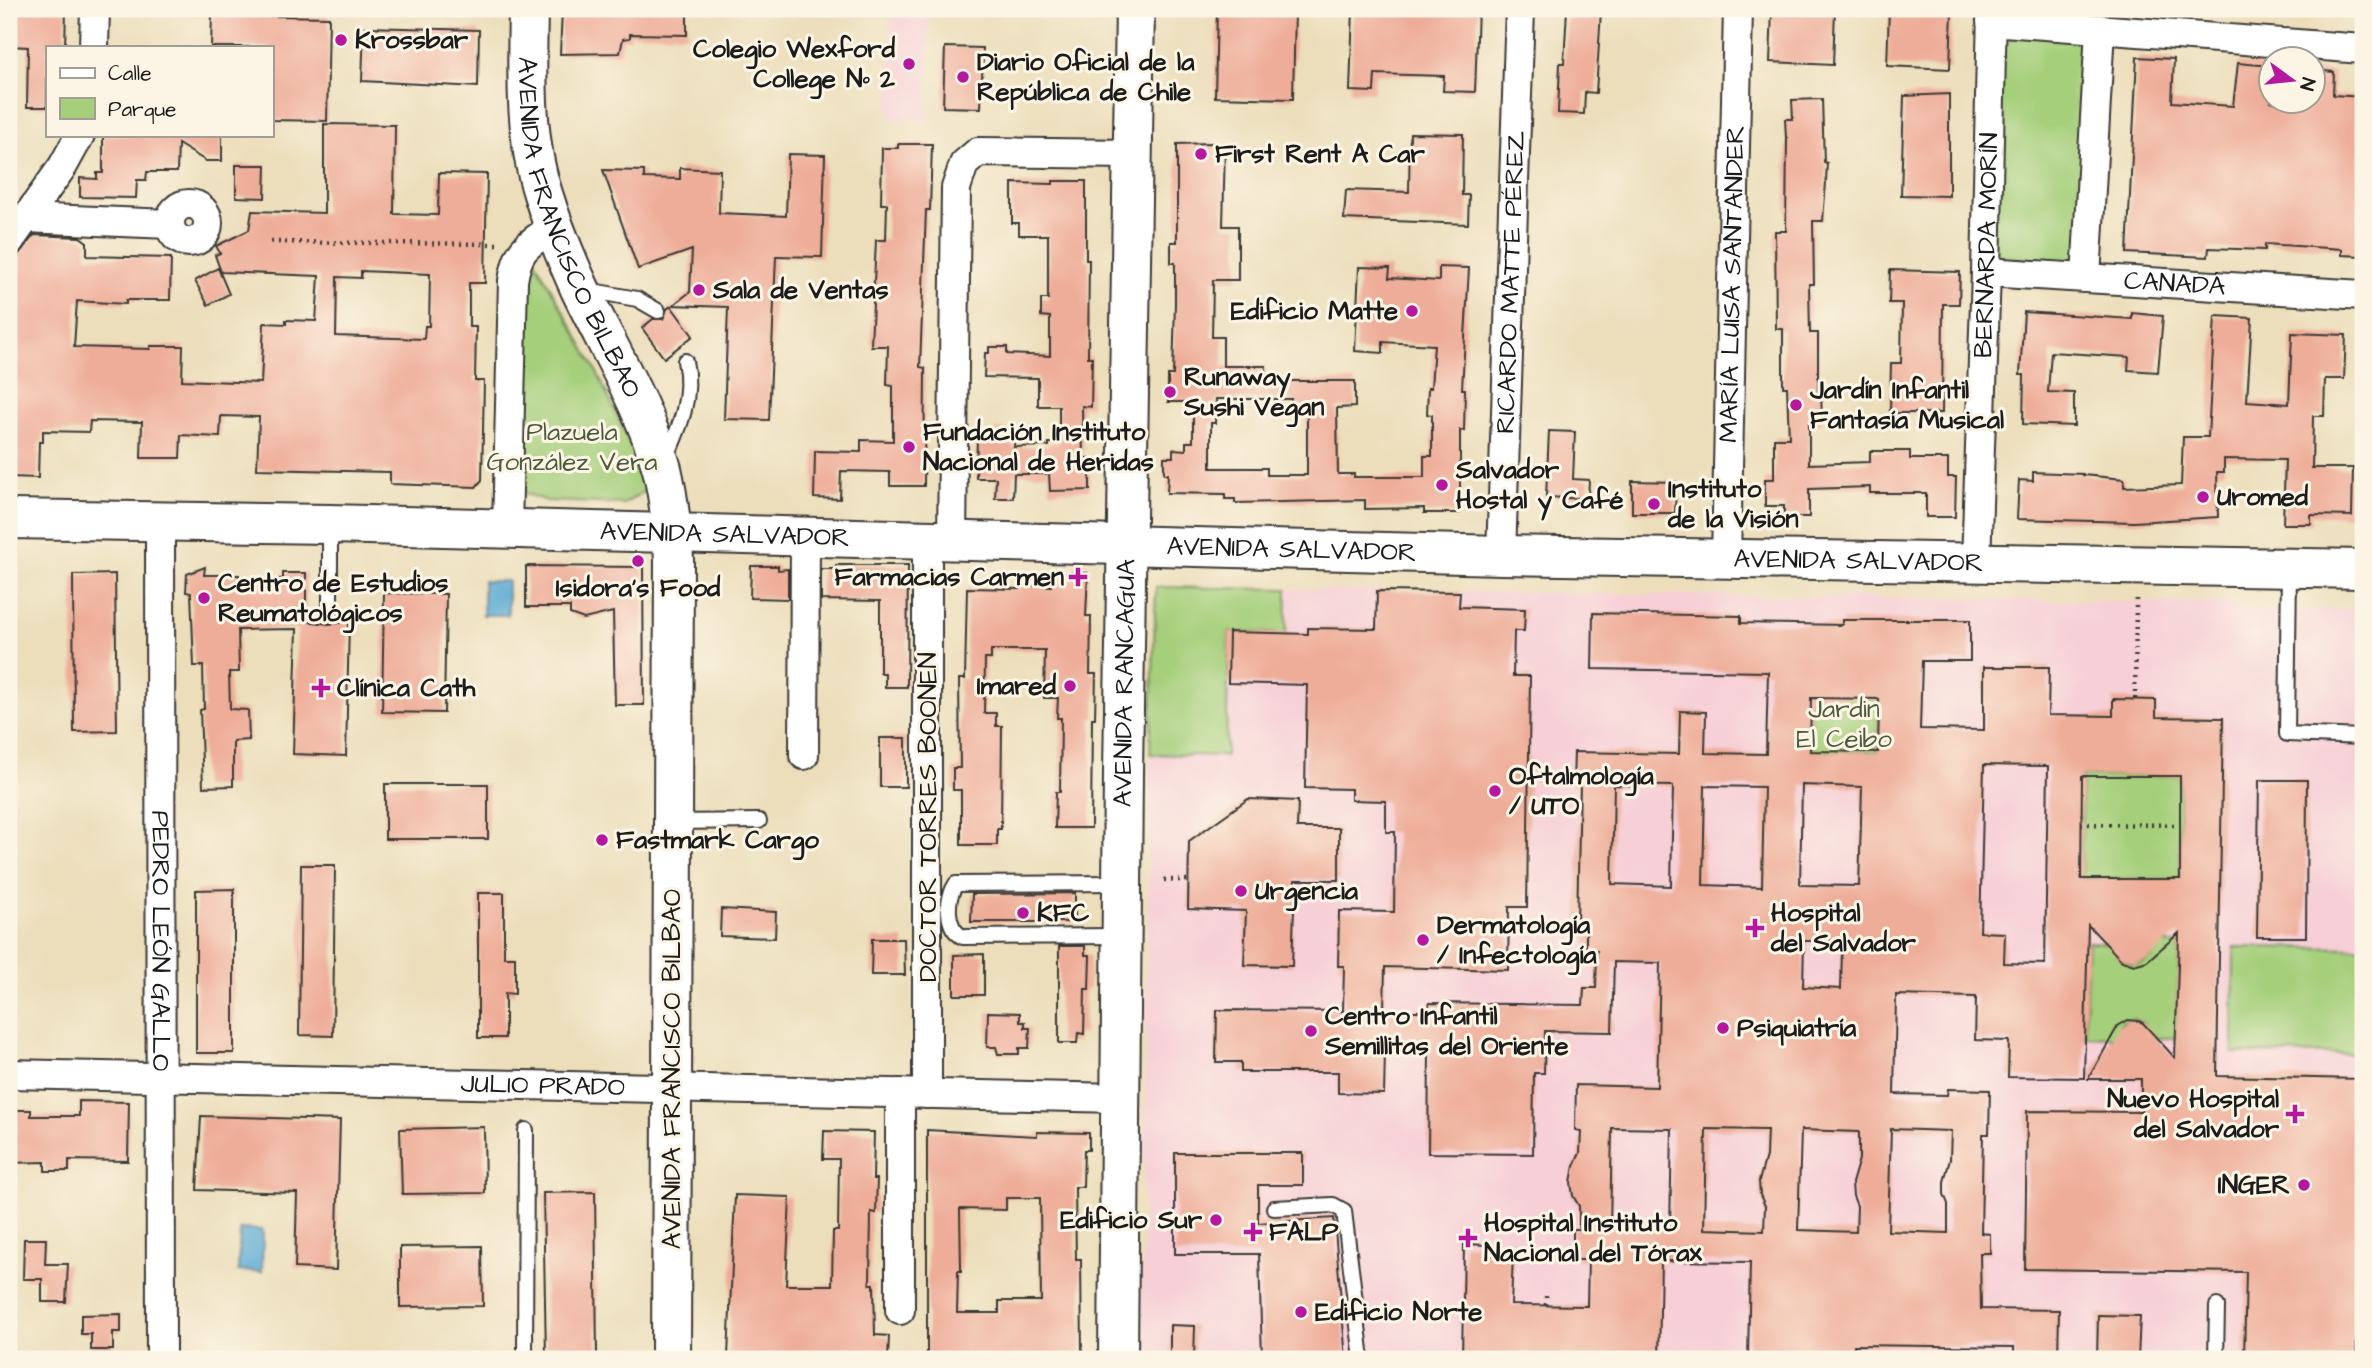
<svg xmlns="http://www.w3.org/2000/svg" width="2372" height="1368" font-family="'Architects Daughter',sans-serif">
	<rect width="100%" height="100%" fill="#fcf5e5"/>
	<filter id="ink" filterUnits="userSpaceOnUse"><feTurbulence type="fractalNoise" baseFrequency=".0143" numOctaves="2"/><feDisplacementMap in="SourceGraphic" scale="14" xChannelSelector="R" yChannelSelector="G"/><feConvolveMatrix kernelMatrix="1 2 1 2 8 2 1 2 1" color-interpolation-filters="sRGB"/></filter>
	<filter id="wash" filterUnits="userSpaceOnUse"><feTurbulence type="fractalNoise" baseFrequency=".00686" numOctaves="4" result="noise"/><feDisplacementMap in="SourceGraphic" scale="28" xChannelSelector="R" yChannelSelector="G"/><feGaussianBlur stdDeviation="1.57" result="paint"/><feColorMatrix in="noise" values="0 0 0 0 0 0 0 0 0 0 0 0 0 0 0 0 0 1.4 0 .05"/><feComposite in="paint" operator="in"/></filter>
	<g filter="url(#wash)">
		<rect width="100%" height="100%" fill="#ecdebb"/>
		<g fill="#f6cfd7">
			<path d="M891,9H929L927,120L889,119Z"/>
			<path d="M1156,587L2236,603V609L2363,610V1359H1141L1150,754Z"/>
		</g>
		<g fill="#a6cf7b" stroke="#61764c" stroke-width="2">
			<path d="M1999,30L2092,36L2080,262L1991,257Z"/>
			<path d="M531,253L595,368L644,474L646,490L624,504L547,501L526,494L516,479L522,271Z"/>
			<path d="M1156,587L1287,589L1286,642L1277,633L1229,632L1226,756L1150,754Z"/>
			<path d="M1879,693L1878,752L1810,751L1811,698Z"/>
			<path d="M2082,776H2180V879H2081Z"/>
			<path d="M2088,942L2113,943C2116,972 2153,971 2157,944H2179L2176,1038H2150L2143,1023L2133,1019L2122,1022L2114,1037L2085,1036Z"/>
			<path d="M2234,947L2363,948V1054L2233,1053Z"/>
		</g>
		<g fill="#59a8d3" stroke="#3a6278" stroke-width="2">
			<rect x="483" y="581" width="25" height="34"/>
			<path d="M240,1229L263,1230L262,1272L238,1271Z"/>
		</g>
		<g id="blocks">
			<g fill="#eead99" fill-rule="evenodd">
				<path d="M9,9H66L65,47H47V107H27L28,47L9,46Z"/>
				<path d="M562,9H687V35L630,34V38L623,39L620,53L560,54Z"/>
				<path d="M1217,9H1295L1293,99L1215,97Z"/>
				<path d="M1353,9H1478L1475,92L1443,91L1444,76L1375,74L1374,92L1350,91Z"/>
				<path d="M1567,9L1601,10L1596,93L1585,92L1584,114L1558,113L1560,63H1564Z"/>
				<path d="M1772,9H1835L1833,65L1770,62Z"/>
				<path d="M1889,9H1952L1950,69L1887,66Z"/>
				<path d="M212,15L329,17L327,121L271,120V47H211Z"/>
				<path d="M364,27L479,30L478,87L362,81Z"/>
				<path d="M945,47L983,48L981,108L943,107Z"/>
				<path d="M2137,57L2174,59L2172,102L2233,106L2238,63L2271,66V102H2313V70L2334,72L2333,95L2363,97V256L2342,255V249L2265,244V250L2209,248L2208,257L2127,253Z"/>
				<path d="M1949,94V196L1901,195L1904,96Z"/>
				<path d="M1822,99L1824,162L1827,163L1826,182L1823,221H1813L1814,284H1809L1810,333H1818V391H1821L1822,423L1809,424V464L1870,462V451H1910V459H1948V477H1956L1955,517H1926V493H1870V487L1809,489V517H1784V506H1765V479H1774V438H1789L1787,387H1783V329H1776L1775,231H1786L1787,138H1786L1785,119H1793L1792,100Z"/>
				<path d="M324,124L395,125L394,214L438,215L439,173L487,174L485,283H469V327H476L475,381H484L482,480L476,487L390,484V472L257,469L259,417L221,416L220,437L181,435L180,458H141L142,422L90,421L89,432L43,431V442H39L38,478L9,477V266L34,235L80,237L87,242V256L171,258L170,300H126V304L77,301L74,347L150,349V346H183L182,380L261,383L264,323L286,324V320L316,321L319,276L221,272L215,255L220,253L216,246L249,230L252,211L324,213ZM361,271L430,274L429,326H425L424,339L336,336L337,277L361,278Z"/>
				<path d="M1410,133L1463,134L1462,195H1469L1468,224L1344,219L1346,190L1409,192Z"/>
				<path d="M103,135L195,137V135H222V161H206L178,144L177,172H147L146,180H137L136,198L80,197V178L97,179V173H103Z"/>
				<path d="M1213,143L1214,146H1225L1223,226H1238V280H1213L1212,337H1223V366H1266V381H1355V407L1337,408L1338,474H1354V477H1424V456H1432V415L1427,414L1428,388H1431L1434,345L1383,342V353L1355,351L1359,267L1390,268L1389,278L1439,281V267L1469,268L1462,389H1465L1464,431L1460,430V513H1424V508L1365,509V500L1235,503V499H1225V494L1167,493L1168,474H1164V457H1173V449L1186,450V442H1193V402H1168V375H1173L1175,304V263H1171V242H1177V144ZM1216,399H1291V408H1307V475H1267V468H1211V423H1215Z"/>
				<path d="M898,144H932L930,210H926L920,367L925,368L924,486H890V472L841,471L840,499L814,498L815,451L861,452V440L893,441V386L887,385L888,346H871L876,240H886L887,204H881L882,148H898Z"/>
				<path d="M788,154L825,155L822,257L776,256L769,420L724,419L728,307L673,305L690,292L692,250L638,269L603,170L644,171V178L680,179V168L720,170L719,213L786,216Z"/>
				<path d="M236,165H266L265,198L236,197Z"/>
				<path d="M1053,181H1086V260H1089L1088,357H1092L1091,407L1082,406L1083,458H1090V490L1050,491L1049,474H1014L1013,498H995L996,478H976L977,437H995L996,429L1015,430L1014,447L1049,446V443H1059V406H1038V378L984,377L985,353H989V347H1007V354L1050,356V317L1041,316V299H1048V235H1019V223H1012V183L1053,184Z"/>
				<path d="M218,268L229,294L208,305L195,281Z"/>
				<path d="M1890,270L1960,272L1959,304H1943L1942,413H1890L1891,363H1901L1902,303H1889Z"/>
				<path d="M671,306L693,336L664,358L642,328L653,319H663L667,309Z"/>
				<path d="M2024,312L2132,319V313L2163,316L2158,372L2128,370L2129,357L2051,352L2048,392L2074,393V426L2023,424L2024,375H2020Z"/>
				<path d="M2215,316L2252,318L2247,401L2289,404L2292,333L2346,335L2344,379H2325L2324,416H2313L2312,468H2353L2352,516L2311,515V524H2283L2285,460L2224,459V472H2217L2218,517L2134,522L2017,519L2019,480L2033,481V472L2083,474V475L2124,479V487L2181,485L2183,437H2208Z"/>
				<path d="M1549,431L1575,432L1573,479L1589,480L1588,499L1546,497Z"/>
				<path d="M1632,481L1676,482L1675,513H1632Z"/>
				<path d="M836,565H908L907,687H885V673H880V601L821,600V569H836Z"/>
				<path d="M526,566L643,567L644,705H615L613,612L584,619L570,614V607H526Z"/>
				<path d="M751,566H778V570L788,569V599L750,598Z"/>
				<path d="M205,567L204,575H239V580L283,579V573H306V621L329,624L349,622L346,756L293,754L297,629L238,630L239,672H229L230,709L248,710L249,740L233,741V786L203,787L200,710L204,709L203,666H194L191,593L186,592L187,574Z"/>
				<path d="M1052,572L1088,573L1086,616H1091L1090,674H1096L1095,718H1092L1091,828H1055L1056,792H1060L1061,718H1057L1058,698H1044L1045,650H991V659H985L984,713H996V726H1002L1001,829H997V845H961V790H953V768H960L959,679H965L967,588L1020,589V585L1051,586Z"/>
				<path d="M115,574L117,731L74,732L73,575Z"/>
				<path d="M1377,591L1460,592L1459,607L1525,609L1524,631H1514L1513,676H1530L1527,907H1509L1508,970L1385,967L1384,1011H1429V1003L1583,1005L1584,988H1596L1597,950H1586V922H1577L1580,784H1573L1574,752L1679,754L1680,711L1706,712L1705,753L1766,754L1768,672L1592,669L1593,613L1741,616V623L1842,625V620H1970V661H1922L1920,729L1984,730V667H2049L2048,715L2113,716V699L2156,700V717L2223,718L2217,1076L2362,1079L2358,1290H2363V1333L2357,1332L2356,1359H2244L2246,1272L2025,1269L2027,1111L2141,1112V1079H2088L2118,1026L2128,1020L2139,1021L2143,1023L2175,1058L2179,933L2147,961L2134,965L2122,961L2088,925L2084,1078L2008,1077L2009,1041L1975,1040L1976,997L1896,995L1894,1094L1947,1095L1948,1089L1990,1090L1989,1134H1983L1981,1233L1990,1234V1253H1980L1981,1309L2059,1310L2058,1359H2014V1347L1854,1345V1359H1748L1750,1262L1661,1261L1659,1359H1462L1464,1244L1488,1245V1255H1513L1511,1305L1587,1306L1588,1260H1577V1246L1573,1247V1229H1579V1206L1573,1196L1571,1182L1574,1166L1580,1153L1581,1131L1575,1130L1576,1085L1657,1087L1660,963L1614,962L1612,1032L1545,1031L1544,1073H1534L1533,1154L1428,1153L1429,1052H1385L1384,1094L1338,1093V1072H1241V1062H1216L1217,1010L1343,1011L1344,966H1338L1339,911L1394,912L1395,832H1386V801L1351,800V789L1305,788L1307,685L1228,683L1229,632L1308,634V628L1376,629ZM1811,698L1879,699L1878,752L1810,751ZM1984,765L2048,766L2045,964L2004,963L2005,933L1980,932ZM2082,776H2180V879H2081ZM1614,785L1673,786L1671,886L1612,884ZM1802,785L1862,787L1859,886L1800,885ZM1705,786L1764,787L1762,887L1703,885ZM1804,941H1840V949H1842L1841,989L1803,987ZM1612,1128L1672,1129L1670,1230L1610,1229ZM1706,1129L1767,1130L1766,1156L1759,1181L1760,1195L1765,1206L1764,1231L1704,1229ZM1891,1129L1951,1131L1950,1159L1944,1182V1194L1948,1204V1233L1888,1231ZM1801,1130L1859,1132V1159L1852,1183L1853,1196L1857,1206L1856,1232L1798,1230Z"/>
				<path d="M384,593L446,594L444,713L382,712Z"/>
				<rect x="880" y="738" width="26" height="49"/>
				<path d="M2259,780H2307L2306,937H2257Z"/>
				<rect x="385" y="784" width="103" height="55"/>
				<path d="M1248,799L1298,801L1297,828H1339V880H1295L1292,966L1244,965L1246,911L1188,909L1189,841Z"/>
				<path d="M301,865H335L333,1036L299,1035Z"/>
				<path d="M234,889V1053H196V890Z"/>
				<path d="M478,893H504V957H515V994L505,993V1038H478Z"/>
				<path d="M1075,893V922H971L972,894Z"/>
				<path d="M721,909L776,912L775,938L720,936Z"/>
				<path d="M872,939H904L905,975H871Z"/>
				<path d="M1059,946H1085V955H1090L1089,989H1085L1084,1034L1078,1033L1077,1043H1059Z"/>
				<path d="M984,954V995H954V955Z"/>
				<path d="M988,1012L1020,1013V1022H1025V1028H1030L1029,1048H1019V1054H998L996,1047H987Z"/>
				<path d="M79,1101L129,1102L128,1161L69,1160V1171H45V1162L9,1163V1110H31V1116H79Z"/>
				<path d="M201,1116L340,1120L336,1270L295,1268L297,1193L197,1190Z"/>
				<path d="M484,1127L485,1193L402,1194L400,1129Z"/>
				<path d="M927,1130L1037,1136V1132L1089,1133V1150H1084L1083,1187H1075L1076,1259H1081L1082,1355H1014V1359H927ZM1006,1198H1040L1041,1301H999V1313H957L958,1271H961L960,1209L1006,1210Z"/>
				<path d="M824,1131L874,1132L873,1179H877L876,1213L871,1212L870,1284H874L875,1335L889,1336L888,1359H820V1355L783,1356V1359L728,1357L735,1195L790,1197L786,1285H832L833,1231H838L839,1159H823Z"/>
				<path d="M1175,1153H1303V1185H1258V1223L1334,1218L1346,1359H1262L1259,1254H1175Z"/>
				<path d="M595,1192L597,1355L546,1356L543,1193Z"/>
				<path d="M24,1239H46L45,1264H68L66,1302H42V1279H23Z"/>
				<path d="M482,1246L483,1306L400,1307V1247Z"/>
				<path d="M121,1314V1332H113V1350H91V1334H81V1315Z"/>
				<path d="M2098,1315L2140,1316L2138,1359H2097Z"/>
				<path d="M1170,1325L1195,1326L1194,1359H1170Z"/>
			</g>
		</g>
	</g>
	<g filter="url(#ink)">
		<use href="#blocks" fill-opacity="0" stroke="#3b3934" stroke-width="2"/>
		<g fill="none" stroke-linecap="round" stroke-linejoin="round">
			<g stroke="#3b3934" stroke-width="18">
				<g id="service">
					<path d="M587,290L637,299L658,311"/>
					<path d="M666,458C680,427 693,396 685,361"/>
					<path d="M2289,570L2287,734L2363,737"/>
					<path d="M330,614V525"/>
					<path d="M674,822L759,821"/>
					<path d="M1120,883L956,884C946,899 945,928 963,937L1121,936"/>
					<path d="M1274,1208L1333,1205L1344,1211L1362,1359"/>
					<path d="M525,1359L526,1130"/>
					<path d="M2216,1359L2217,1306"/>
				</g>
			</g>
			<g stroke="#3b3934" stroke-width="32">
				<g id="minor">
					<path d="M1991,21L2363,49"/>
					<path d="M94,47L95,9"/>
					<circle cx="189" cy="223" r="19"/>
					<path d="M24,218L170,224"/>
					<path d="M9,242L63,166L80,135"/>
					<path id="s1" d="M1986,272L2363,295"/>
					<path d="M2086,278L2100,29"/>
					<path id="s2" d="M160,521L161,1359"/>
					<path d="M507,529L513,281C518,248 527,245 554,227"/>
					<path d="M952,540L956,188L964,164L978,152L1132,154"/>
					<path id="s3" d="M1501,555L1520,9"/>
					<path id="s4" d="M1726,559L1738,9"/>
					<path id="s5" d="M1976,563L1986,272L1992,9"/>
					<path d="M804,755L805,537"/>
					<path id="s6" d="M9,1074L1120,1098"/>
					<path d="M927,1094V540"/>
					<path d="M900,1310V1093"/>
				</g>
			</g>
			<g stroke="#3b3934" stroke-width="42">
				<g id="secondary">
					<path id="s7" d="M9,519L330,524L1501,555L2363,569"/>
				</g>
			</g>
			<g stroke="#3b3934" stroke-width="42">
				<g id="primary">
					<path id="s8" d="M528,9C527,70 524,135 543,194C553,227 566,258 580,289C608,348 644,405 662,469C669,498 672,529 674,559L671,1359"/>
					<path id="s9" d="M1118,1359L1123,773L1135,9"/>
				</g>
			</g>
			<g stroke="#3b3934" stroke-width="4.5" stroke-dasharray="2 5" stroke-linecap="butt">
				<path d="M271,242L497,244"/>
				<path d="M2135,699L2136,598"/>
				<path d="M2081,824L2180,825"/>
				<path d="M1164,880H1189"/>
				<path d="M1546,1305V1294"/>
			</g>
			<use href="#service" stroke="#fff" stroke-width="14"/>
			<use href="#minor" stroke="#fff" stroke-width="28"/>
			<use href="#secondary" stroke="#fff" stroke-width="38"/>
			<use href="#primary" stroke="#fff" stroke-width="38"/>
		</g>
	</g>
	<g fill="#b5179e" stroke="#fcf5e5" stroke-width="2.5">
		<circle cx="341" cy="40" r="7"/>
		<circle cx="909" cy="64" r="7"/>
		<circle cx="963" cy="77" r="7"/>
		<circle cx="1201" cy="154" r="7"/>
		<circle cx="699" cy="290" r="7"/>
		<circle cx="1412" cy="311" r="7"/>
		<circle cx="1170" cy="392" r="7"/>
		<circle cx="1796" cy="405" r="7"/>
		<circle cx="909" cy="447" r="7"/>
		<circle cx="1442" cy="485" r="7"/>
		<circle cx="2203" cy="497" r="7"/>
		<circle cx="1654" cy="504" r="7"/>
		<circle cx="638" cy="561" r="7"/>
		<path d="M1074.5 566.5h7v7h7v7h-7v7h-7v-7h-7v-7h7z"/>
		<circle cx="204" cy="598" r="7"/>
		<circle cx="1070" cy="686" r="7"/>
		<path d="M317.5 677.5h7v7h7v7h-7v7h-7v-7h-7v-7h7z"/>
		<circle cx="1495" cy="791" r="7"/>
		<circle cx="602" cy="840" r="7"/>
		<circle cx="1241" cy="891" r="7"/>
		<circle cx="1023" cy="913" r="7"/>
		<path d="M1751.5 917.5h7v7h7v7h-7v7h-7v-7h-7v-7h7z"/>
		<circle cx="1423" cy="940" r="7"/>
		<circle cx="1723" cy="1028" r="7"/>
		<circle cx="1311" cy="1031" r="7"/>
		<path d="M2291.5 1103.5h7v7h7v7h-7v7h-7v-7h-7v-7h7z"/>
		<circle cx="2304" cy="1185" r="7"/>
		<circle cx="1216" cy="1220" r="7"/>
		<path d="M1249.5 1221.5h7v7h7v7h-7v7h-7v-7h-7v-7h7z"/>
		<path d="M1464.5 1227.5h7v7h7v7h-7v7h-7v-7h-7v-7h7z"/>
		<circle cx="1301" cy="1312" r="7"/>
	</g>
	<g text-anchor="middle" dominant-baseline="central" stroke-width="6" stroke-linejoin="round" paint-order="stroke">
		<g font-size="26" font-weight="bold" fill="#1c1c1c" stroke="#fcf5e5" text-anchor="start">
			<text x="355" y="40">Krossbar</text>
			<text x="895" y="49" text-anchor="end">Colegio Wexford<tspan x="895" dy="30">College Nº 2</tspan></text>
			<text x="977" y="62">Diario Oficial de la<tspan x="977" dy="30">República de Chile</tspan></text>
			<text x="1215" y="154">First Rent A Car</text>
			<text x="713" y="290">Sala de Ventas</text>
			<text x="1398" y="311" text-anchor="end">Edificio Matte</text>
			<text x="1184" y="377">Runaway<tspan x="1184" dy="30">Sushi Vegan</tspan></text>
			<text x="1810" y="390">Jardín Infantil<tspan x="1810" dy="30">Fantasía Musical</tspan></text>
			<text x="923" y="432">Fundación Instituto<tspan x="923" dy="30">Nacional de Heridas</tspan></text>
			<text x="1456" y="470">Salvador<tspan x="1456" dy="30">Hostal y Café</tspan></text>
			<text x="1668" y="489">Instituto<tspan x="1668" dy="30">de la Visión</tspan></text>
			<text x="2217" y="497">Uromed</text>
			<text x="1064" y="577" text-anchor="end">Farmacias Carmen</text>
			<text x="218" y="583">Centro de Estudios<tspan x="218" dy="30">Reumatológicos</tspan></text>
			<text x="638" y="588" text-anchor="middle">Isidora's Food</text>
			<text x="1056" y="686" text-anchor="end">Imared</text>
			<text x="337" y="688">Clínica Cath</text>
			<text x="1509" y="776">Oftalmología<tspan x="1509" dy="30">/ UTO</tspan></text>
			<text x="616" y="840">Fastmark Cargo</text>
			<text x="1255" y="891">Urgencia</text>
			<text x="1037" y="913">KFC</text>
			<text x="1771" y="913">Hospital<tspan x="1771" dy="30">del Salvador</tspan></text>
			<text x="1437" y="925">Dermatología<tspan x="1437" dy="30">/ Infectología</tspan></text>
			<text x="1325" y="1016">Centro Infantil<tspan x="1325" dy="30">Semillitas del Oriente</tspan></text>
			<text x="1737" y="1028">Psiquiatría</text>
			<text x="2279" y="1099" text-anchor="end">Nuevo Hospital<tspan x="2279" dy="30">del Salvador</tspan></text>
			<text x="2290" y="1185" text-anchor="end">INGER</text>
			<text x="1202" y="1220" text-anchor="end">Edificio Sur</text>
			<text x="1484" y="1223">Hospital Instituto<tspan x="1484" dy="30">Nacional del Tórax</tspan></text>
			<text x="1269" y="1232">FALP</text>
			<text x="1315" y="1312">Edificio Norte</text>
		</g>
		<g font-size="26" fill="#1c1c1c" stroke="#fcf5e5">
			<text stroke="none"><textPath href="#s8" startOffset="228">AVENIDA FRANCISCO BILBAO</textPath></text>
			<text stroke="none"><textPath href="#s5" startOffset="318">BERNARDA MORÍN</textPath></text>
			<text stroke="none"><textPath href="#s3" startOffset="273">RICARDO MATTE PÉREZ</textPath></text>
			<text stroke="none"><textPath href="#s1" startOffset="189">CANADÁ</textPath></text>
			<text stroke="none"><textPath href="#s4" startOffset="275">MARÍA LUISA SANTANDER</textPath></text>
			<text stroke="none"><textPath href="#s7" startOffset="716">AVENIDA SALVADOR</textPath></text>
			<text stroke="none"><textPath href="#s7" startOffset="1283">AVENIDA SALVADOR</textPath></text>
			<text stroke="none"><textPath href="#s7" startOffset="1850">AVENIDA SALVADOR</textPath></text>
			<text stroke="none"><textPath href="#s9" startOffset="676">AVENIDA RANCAGUA</textPath></text>
			<text transform="translate(928 817) rotate(-90)">DOCTOR TORRES BOONEN</text>
			<text stroke="none"><textPath href="#s2" startOffset="420">PEDRO LEÓN GALLO</textPath></text>
			<text transform="translate(672 1069) rotate(-90)">AVENIDA FRANCISCO BILBAO</text>
			<text stroke="none"><textPath href="#s6" startOffset="534">JULIO PRADO</textPath></text>
		</g>
		<g font-size="26" fill="#4c5b3d" stroke="#fcf5e5">
			<text x="572" y="432">Plazuela<tspan x="572" dy="30">González Vera</tspan></text>
			<text x="1844" y="709">Jardin<tspan x="1844" dy="30">El Ceibo</tspan></text>
		</g>
	</g>
	<rect width="2372" height="1368" fill="none" stroke="#fcf5e5" stroke-width="35"/>
	<rect x="46" y="46" width="228" height="91" fill="#fcf5e5" stroke="#a29e95" stroke-width="2"/>
	<rect x="60" y="68" width="35" height="10" fill="#ffffff" stroke="#a29e95" stroke-width="2"/>
	<text x="108" y="80" font-size="21" fill="#1c1c1c">Calle</text>
	<rect x="60" y="98" width="35" height="21" fill="#a6cf7b" stroke="#a29e95" stroke-width="2"/>
	<text x="108" y="116" font-size="21" fill="#1c1c1c">Parque</text>
	<g transform="translate(2292 80) rotate(105)"><circle r="33" fill="#fcf5e5" stroke="#a29e95" stroke-width="2"/>
	<path d="M0-5L12 26L0 18L-12 26Z" fill="#b5179e"/>
	<text y="-10" font-size="19" font-weight="bold" text-anchor="middle" fill="#1c1c1c">N</text>
	</g>
</svg>
